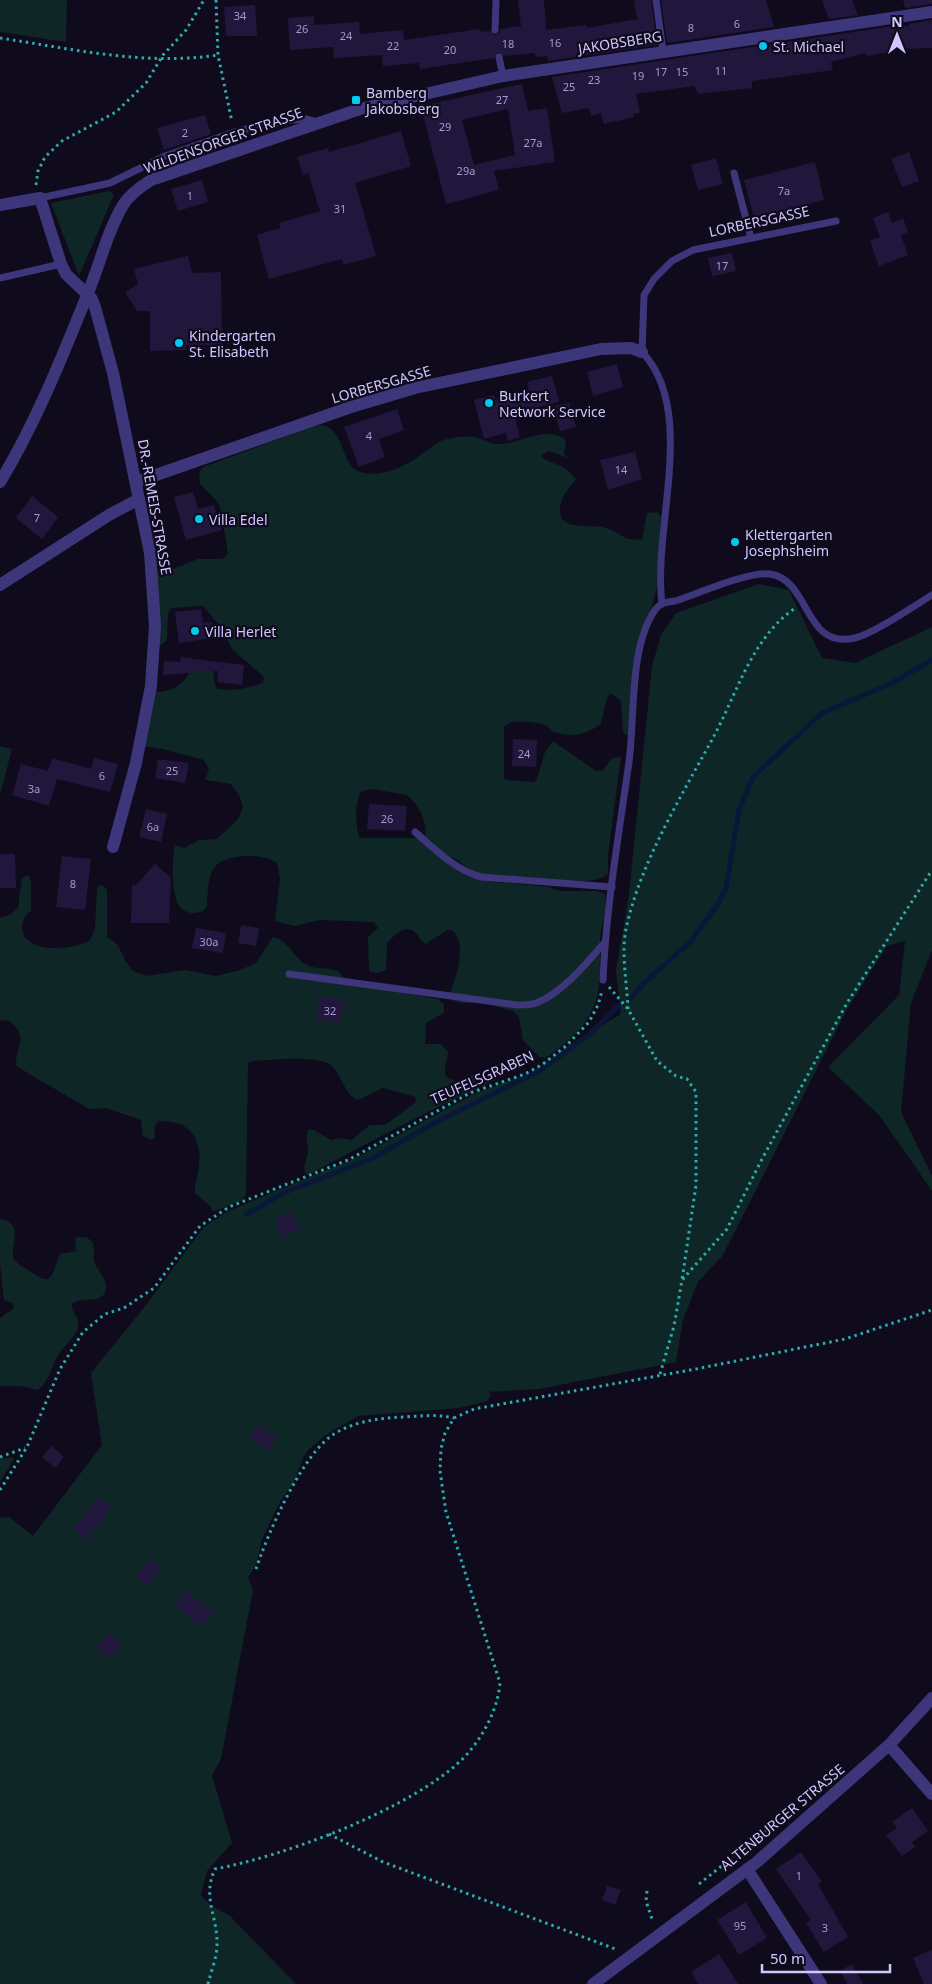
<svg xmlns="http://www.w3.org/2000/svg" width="932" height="1984" font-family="'Noto Sans',sans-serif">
	<rect width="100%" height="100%" fill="#0f0b1c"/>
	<g fill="#0e2626" fill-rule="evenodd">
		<path d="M0,0H67L66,42L0,32Z"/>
		<path d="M109,191L114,195L79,276L51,203Z"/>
		<path d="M322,425C348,430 338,470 365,473C384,476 407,466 422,454C428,450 434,444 441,441C449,437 466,436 475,437C484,439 490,445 500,444C524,443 545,425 566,440L564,454L568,458L549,451L542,454V458L565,468L576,479C567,490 555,504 562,519L571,525L602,527L612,530L627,539L642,540L647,513L657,512L661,516L657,586L653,604L645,624L629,735H625L623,730L621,701L611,693L607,698L601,723C588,735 571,738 554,732C551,730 549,726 545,725C536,722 510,718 504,727V779L507,780L534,782L537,779L545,752L553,741L596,771L603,770L612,758L621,757L608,855V874C592,890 502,876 478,874C468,870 459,858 449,857L447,859V864L469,877L486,881L549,887L560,891H597L605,894C608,907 601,926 600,940C599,955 601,971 599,986C596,1018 571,1042 545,1058L539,1057L523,1040L519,1017L513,1011L484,1003H460L449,999V995C456,980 468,942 452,930H447L426,944C420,941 420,937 415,932C404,924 394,936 387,943L386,970L377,973L369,971L368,937L378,928L374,922L320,920L295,926L275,921L280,879L277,863C263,853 225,853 214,868C207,877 208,895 207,906C204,911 200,913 194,913C189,913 183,911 180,907C171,897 172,858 175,845L184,848L199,840L217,839L238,819L243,807L239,795L231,784L205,780L209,770L204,760L163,749L142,746L152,692C174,692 184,685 193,666L213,671L215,686L217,689C231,691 251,689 263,682L264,677L233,650L219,625L203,606L171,608L168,614L167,640L161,645H157L154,570H171L198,559H222L228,554L221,510L217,501L200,484L199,473L203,467L314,426ZM372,789L407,795C419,805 428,822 425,838H360C355,828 354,800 362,791Z"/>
		<path d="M759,584L789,590L822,658L855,663L932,627V950L911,1003L901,1112L932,1176V1191L880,1116L828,1067L899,995L905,941L887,946L846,1011L723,1255L698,1282L683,1320L676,1362L539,1389L487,1392L491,1393L488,1401L459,1408L358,1416L327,1434L308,1450L303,1458L294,1482L281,1500L262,1539L256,1565L248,1577L253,1590L221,1759L212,1775L232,1843L207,1871L201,1895L210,1905L230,1916L296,1984H0V1518L9,1517L33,1536L102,1445L91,1373L146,1305L203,1228L211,1222L228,1211L356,1158L478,1092L530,1073L568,1046L621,1014L616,971L629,894L652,666L661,635L676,613Z"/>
		<path d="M0,746L12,749L0,795Z"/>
		<path d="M28,875L31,881V911C25,915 22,921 22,928C24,955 74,950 90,940L95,929L97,890L98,886L102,885L107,890V937L118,945L125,960L133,971L146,976L185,970L216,976L240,970L256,963L273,937C290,941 293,959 309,966C322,971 341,964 345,982L438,999L444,1004V1013L426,1023L425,1044H441L448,1052C447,1068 436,1078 461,1082C472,1075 484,1065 496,1073V1080C432,1108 370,1142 308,1175L305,1173C303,1165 307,1160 308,1151C308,1144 305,1137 308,1130H314L331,1140L341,1138L351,1140L370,1125H385L415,1103L416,1097L383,1088L358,1100C345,1095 342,1077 333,1067C322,1054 270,1060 253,1061L248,1063L246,1195L242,1200L213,1212L210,1206L195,1193C194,1186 197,1180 198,1173C204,1141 193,1120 158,1121L154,1127L155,1137L152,1140L143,1136L141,1120L106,1108L89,1109L16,1066C15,1047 30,1037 9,1021L0,1020V918L10,915L18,908L22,878Z"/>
		<path d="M0,1219C27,1224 8,1246 14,1259C17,1265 25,1268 30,1271C36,1275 41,1280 48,1279L52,1275L60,1254L76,1251L75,1238C80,1237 87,1236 90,1240C97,1245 92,1255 94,1262C98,1272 111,1281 104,1294C97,1304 80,1296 72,1304C71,1313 79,1316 78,1325C78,1336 64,1345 59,1354C52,1365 48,1385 37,1390L22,1386H0V1318L14,1308L12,1303L4,1300L0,1264Z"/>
		<path d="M12,1457L14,1459L0,1482V1459Z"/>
	</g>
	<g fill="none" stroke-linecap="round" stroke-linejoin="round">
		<g stroke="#091738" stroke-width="5">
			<path d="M631,998L644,983L690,942L716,907L726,889L739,810L753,777L822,713L890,684L932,660"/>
			<path d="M247,1214L283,1193L371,1159L440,1120L539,1071L588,1036L618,1006"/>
		</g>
	</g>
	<g fill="#21173d" fill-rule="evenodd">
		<path d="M518,0H544L546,30L586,25L587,28L637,19L634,0H651L657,45L548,61L547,56L535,57V53L504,56L498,52L494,58L420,69L419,63L383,66L382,55L334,58L333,47L290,50L288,18L314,16V25L359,22L360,34L403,30L404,40L479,29L480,32L490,31L495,35L499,33L500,29L521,26Z"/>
		<path d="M661,0H766L774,27L667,43Z"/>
		<path d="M822,0H852L858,15L829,19Z"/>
		<path d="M903,0H932V4L905,8Z"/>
		<path d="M255,5L257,36H226L224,7Z"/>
		<path d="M932,20V48L895,49V51L866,56L865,53L831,62L833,70L752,81V88L698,94L694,86L636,94L640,113L633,114L634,117L604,124L601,113L591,116L589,108L562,113L552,77L887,27L909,26V24Z"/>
		<path d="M522,84L528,111L547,108L555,162L494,171L499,190L446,204L421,106ZM508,109L515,155L474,165L462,120Z"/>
		<path d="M205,115L211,134L164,150L157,128Z"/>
		<path d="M401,131L411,166L355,183L376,256L344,265L342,259L269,279L257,235L280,228L279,223L320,211L308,173L303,175L297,157L328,148L329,152Z"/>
		<path d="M909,152L919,181L902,187L891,159Z"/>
		<path d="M716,158L723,184L698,190L691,165Z"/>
		<path d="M815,162L824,200L754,218L744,180Z"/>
		<path d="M202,180L208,202L178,211L171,189Z"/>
		<path d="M888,212L892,223L903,218L908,232L901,235L908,255L879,266L870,241L880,237L873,218Z"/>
		<path d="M732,253L736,271L712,276L708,258Z"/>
		<path d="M188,256L192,273L221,272L222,345H186V350L150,351V311H137L125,292L138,284L134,269Z"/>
		<path d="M617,364L623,387L593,396L587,372Z"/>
		<path d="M552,376L559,402L514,413L520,437L508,441L506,433L484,439L474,400L494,395L495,400L529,391L527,382Z"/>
		<path d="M569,403L576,427L560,431L553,406Z"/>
		<path d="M397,409L404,430L379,439L385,457L359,467L344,427Z"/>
		<path d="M635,452L642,479L608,490L600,460Z"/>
		<path d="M193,492L198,509L214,505L222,530L186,540L174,497Z"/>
		<path d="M32,496L58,517L42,539L16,518Z"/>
		<path d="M201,609L203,623L212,622L213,638L179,643L175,612Z"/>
		<path d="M180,657L244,665L242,685L217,682L218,671L163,675L164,661L181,662Z"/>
		<path d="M513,739L537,740L536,767L512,766Z"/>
		<path d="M52,758L91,769L94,758L118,764L110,792L57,779L49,806L12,795L21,764L48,771Z"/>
		<path d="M158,759L189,763L185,783L155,778Z"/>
		<path d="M369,804L407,806L405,831L367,829Z"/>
		<path d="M146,809L167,814L161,842L139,837Z"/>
		<path d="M0,854H15L16,888H0Z"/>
		<path d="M62,856L91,859L85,910L56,907Z"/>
		<path d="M155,864L171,878L169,923H131L132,885H136Z"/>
		<path d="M241,925L259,928L256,946L238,943Z"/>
		<path d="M196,928L226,933L223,953L192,948Z"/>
		<path d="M319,996L345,1001L340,1023L315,1019Z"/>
		<path d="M290,1211L300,1228L284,1237L274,1220Z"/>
		<path d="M258,1425L277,1438L269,1450L249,1437Z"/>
		<path d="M51,1446L64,1457L55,1468L42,1457Z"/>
		<path d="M98,1497L111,1507L86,1540L73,1530Z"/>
		<path d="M150,1559L162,1567L148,1586L136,1577Z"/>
		<path d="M187,1591L214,1613L202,1627L175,1605Z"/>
		<path d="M108,1633L122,1643L110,1658L96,1648Z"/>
		<path d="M912,1808L928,1831L912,1842L915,1847L902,1856L886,1835L897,1828L892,1822Z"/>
		<path d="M801,1852L822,1882L818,1884L848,1937L824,1952L806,1923L811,1920L776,1869Z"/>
		<path d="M607,1886L621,1890L615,1905L602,1900Z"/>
		<path d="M746,1902L767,1938L739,1955L717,1920Z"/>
		<path d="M932,1950V1984H924L913,1958Z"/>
		<path d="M719,1954L738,1984H698L691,1972Z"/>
		<path d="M852,1964L863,1984H847L840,1971Z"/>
	</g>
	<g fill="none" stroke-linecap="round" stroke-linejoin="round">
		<g stroke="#2dacad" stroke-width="3" stroke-dasharray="2.5 4" stroke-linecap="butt">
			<path d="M216,0L218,55L232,122"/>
			<path d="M0,38C73,49 144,66 218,55"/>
			<path d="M36,185L38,171L45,157L62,141L116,112L146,83L163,55L186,30L204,0"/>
			<path d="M609,987L628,1009L657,1061L676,1076L687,1079L696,1092V1185L682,1280"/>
			<path d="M628,1009C627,984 621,953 626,929C640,863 682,795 714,736C737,693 752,638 794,609"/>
			<path d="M660,1374L674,1326L682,1280L727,1229L762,1159L847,1003L932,870"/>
			<path d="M0,1457L25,1448"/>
			<path d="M0,1490L27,1447L60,1369L83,1332L105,1314L124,1308L154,1288L200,1226L229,1207L348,1160L470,1093L525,1074L543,1064L566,1046L589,1022L598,1005L602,991"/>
			<path d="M256,1569C268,1533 302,1454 334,1434C355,1421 380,1418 404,1417C421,1416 437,1414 454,1418"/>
			<path d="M329,1834L383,1862L618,1950"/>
			<path d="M699,1884L788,1813"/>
			<path d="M647,1891L646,1901L653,1922"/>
			<path d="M208,1984C211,1971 218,1955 217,1942C217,1915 202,1897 215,1869C284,1856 395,1814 450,1770C476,1750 497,1716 500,1683L446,1512L440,1471L441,1449L445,1433L454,1418L474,1409L696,1369L845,1339L932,1310"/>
		</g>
		<g stroke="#3d367b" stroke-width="7">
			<path d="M656,0L663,51"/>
			<path d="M495,30L496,0"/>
			<path d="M499,57L503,76"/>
			<path d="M734,173L751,238"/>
			<path d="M40,198L110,183L165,156L234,132L282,121L306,119L317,122"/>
			<path d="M0,278L61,264"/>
			<path d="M662,603C652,530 698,410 642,352L644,295L654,279L672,261L693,250L836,221"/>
			<path d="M415,832C435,849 455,870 481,877L612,887"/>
			<path d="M289,974L517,1005C523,1005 531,1005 536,1003C561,994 588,962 604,943"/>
			<path d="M603,980C606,907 619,834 629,762C635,718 629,647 655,610C660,603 666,602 675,601C697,594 749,571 770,574C811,580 803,650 855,638C873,634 914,606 932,595"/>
		</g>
		<g stroke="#3d367b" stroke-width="12">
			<path d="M0,205L40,198L61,264L66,274L92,299L95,307L113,373L150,553L155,626L151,686L136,763L113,847"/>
			<path d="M0,482C36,423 62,357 88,293C100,264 107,232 123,205C130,194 140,187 151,180L360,109L503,76L932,12"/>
			<path d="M136,482L351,407L415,388L601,349L631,348L642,352"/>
			<path d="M0,585L109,515L139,499"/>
			<path d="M889,1745L932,1794"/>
			<path d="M747,1869L821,1984"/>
			<path d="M593,1984L757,1862L889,1745L932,1698"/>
		</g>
	</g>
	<g fill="#01caf0" stroke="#0f0b1c" stroke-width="2">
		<circle cx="763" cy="46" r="5"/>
		<rect x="351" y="95" width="10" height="10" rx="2.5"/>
		<circle cx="179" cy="343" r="5"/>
		<circle cx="489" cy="403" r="5"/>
		<circle cx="199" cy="519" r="5"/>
		<circle cx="735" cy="542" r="5"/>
		<circle cx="195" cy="631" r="5"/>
	</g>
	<g text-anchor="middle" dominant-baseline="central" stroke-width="4.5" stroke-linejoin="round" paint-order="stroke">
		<g font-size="11" fill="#a59bce">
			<text x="240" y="15">34</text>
			<text x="737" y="23">6</text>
			<text x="691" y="27">8</text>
			<text x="302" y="28">26</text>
			<text x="346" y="35">24</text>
			<text x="555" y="42">16</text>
			<text x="508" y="43">18</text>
			<text x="393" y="45">22</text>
			<text x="450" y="49">20</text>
			<text x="721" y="70">11</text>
			<text x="661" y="71">17</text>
			<text x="682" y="71">15</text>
			<text x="638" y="75">19</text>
			<text x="594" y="79">23</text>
			<text x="569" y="86">25</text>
			<text x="502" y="99">27</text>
			<text x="445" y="126">29</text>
			<text x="185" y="132">2</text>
			<text x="533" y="142">27a</text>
			<text x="466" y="170">29a</text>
			<text x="784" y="190">7a</text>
			<text x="190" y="195">1</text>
			<text x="340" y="208">31</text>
			<text x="722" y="265">17</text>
			<text x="369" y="435">4</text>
			<text x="621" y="469">14</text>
			<text x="37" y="517">7</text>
			<text x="524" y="753">24</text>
			<text x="172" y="770">25</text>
			<text x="102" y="775">6</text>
			<text x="34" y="788">3a</text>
			<text x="387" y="818">26</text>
			<text x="153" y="826">6a</text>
			<text x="73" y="883">8</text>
			<text x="209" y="941">30a</text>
			<text x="330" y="1010">32</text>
			<text x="799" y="1875">1</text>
			<text x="740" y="1925">95</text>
			<text x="825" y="1927">3</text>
		</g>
		<g font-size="14" fill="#d1c7ff" stroke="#0f0b1c">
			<text transform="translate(620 42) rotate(-9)">JAKOBSBERG</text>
			<text transform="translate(223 140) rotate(-20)">WILDENSORGER STRASSE</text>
			<text transform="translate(759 221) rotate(-12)">LORBERSGASSE</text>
			<text transform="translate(381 384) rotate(-16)">LORBERSGASSE</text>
			<text transform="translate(155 507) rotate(80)">DR.-REMEIS-STRASSE</text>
			<text transform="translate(482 1077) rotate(-24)">TEUFELSGRABEN</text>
			<text transform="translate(782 1817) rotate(-40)">ALTENBURGER STRASSE</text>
		</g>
		<g font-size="14" fill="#d1c7ff" stroke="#0f0b1c" text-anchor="start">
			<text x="773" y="46">St. Michael</text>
			<text x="366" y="92">Bamberg<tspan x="366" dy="16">Jakobsberg</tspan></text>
			<text x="189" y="335">Kindergarten<tspan x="189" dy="16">St. Elisabeth</tspan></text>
			<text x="499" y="395">Burkert<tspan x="499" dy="16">Network Service</tspan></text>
			<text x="209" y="519">Villa Edel</text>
			<text x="745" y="534">Klettergarten<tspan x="745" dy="16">Josephsheim</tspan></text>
			<text x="205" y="631">Villa Herlet</text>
		</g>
	</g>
	<g transform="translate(897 35)" stroke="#0f0b1c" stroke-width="4" paint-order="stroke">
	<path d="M0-4L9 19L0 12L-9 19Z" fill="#d1c7ff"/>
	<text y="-8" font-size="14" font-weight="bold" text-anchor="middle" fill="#d1c7ff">N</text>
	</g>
	<path d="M762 1964v8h128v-8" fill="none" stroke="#d1c7ff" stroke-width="2.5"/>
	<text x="770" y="1964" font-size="15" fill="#d1c7ff" stroke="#0f0b1c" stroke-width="4" paint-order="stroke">50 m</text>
</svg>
